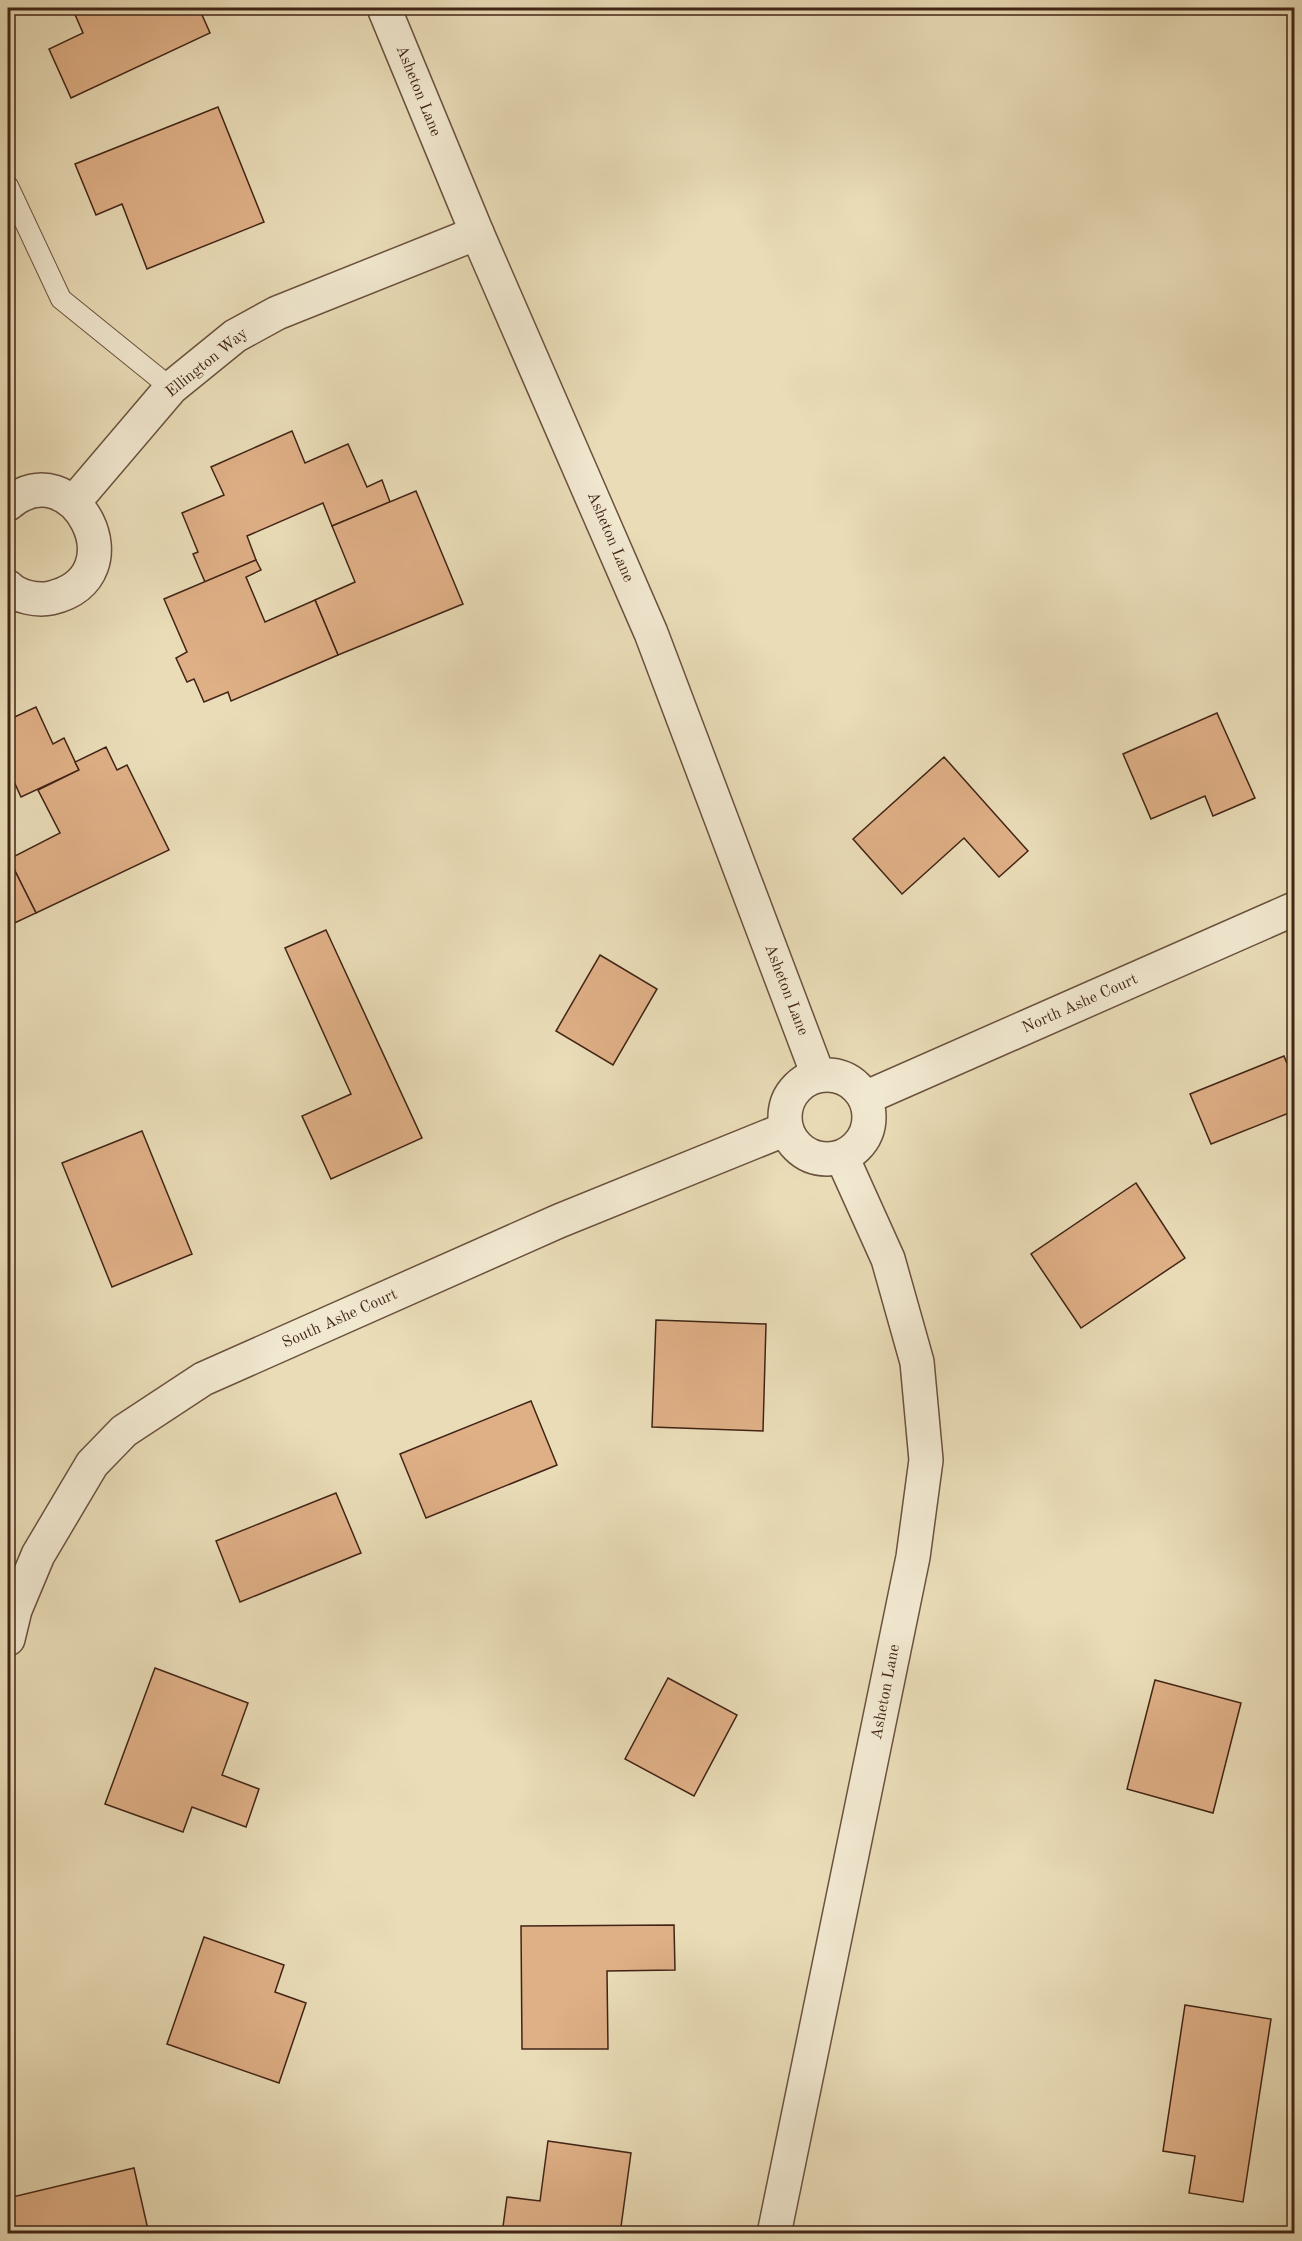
<svg xmlns="http://www.w3.org/2000/svg" width="1302" height="2241" font-family="'Old Standard TT',serif">
	<rect width="100%" height="100%" fill="#e9dcb7"/>
	<filter id="stains"><feTurbulence type="fractalNoise" baseFrequency=".00333" numOctaves="4"/><feColorMatrix values="0 0 0 0 .2 0 0 0 0 .09 0 0 0 0 .02 0 0 0 .5 -.17"/></filter>
	<radialGradient id="worn" r=".72"><stop offset=".6" stop-color="#630" stop-opacity="0"/><stop offset="1" stop-color="#630" stop-opacity=".3"/></radialGradient>
	<g fill="#dfaf86" stroke="#412416" stroke-width="1.5">
		<path d="M60,8H199L210,33L71,98L49,49L83,33L73,10L63,14Z"/>
		<path d="M218,107L264,222L147,269L122,204L96,215L75,164Z"/>
		<path d="M292,431L305,463L348,444L367,487L382,480L390,502L332,526L323,503L247,536L256,560L205,582L193,554L198,552L182,513L224,495L211,467Z"/>
		<path d="M416,491L463,604L338,655L315,600L355,582L332,526Z"/>
		<path d="M256,560L261,570L246,577L265,622L315,600L338,655L231,701L228,692L204,702L194,679L187,682L176,658L187,652L164,599Z"/>
		<path d="M36,707L53,744L64,738L79,770L21,797L11,775L8,776V720Z"/>
		<path d="M1217,713L1255,798L1213,816L1205,796L1151,819L1123,754Z"/>
		<path d="M106,747L117,770L127,765L169,850L36,913L9,859L60,833L38,790L79,770L75,762Z"/>
		<path d="M944,757L1028,851L999,877L964,838L902,894L853,839Z"/>
		<path d="M9,859L36,913L8,926V860Z"/>
		<path d="M326,930L422,1138L331,1179L302,1116L351,1094L285,948Z"/>
		<path d="M600,955L657,989L613,1065L556,1031Z"/>
		<path d="M1284,1056L1294,1081V1111L1211,1144L1190,1094Z"/>
		<path d="M142,1131L192,1254L112,1287L62,1163Z"/>
		<path d="M1136,1183L1185,1258L1081,1328L1031,1254Z"/>
		<path d="M656,1320L766,1324L763,1431L652,1427Z"/>
		<path d="M531,1401L557,1465L426,1518L400,1454Z"/>
		<path d="M336,1493L361,1553L240,1602L216,1541Z"/>
		<path d="M155,1668L248,1703L222,1775L259,1789L246,1827L192,1807L183,1832L105,1804Z"/>
		<path d="M668,1678L737,1715L694,1796L625,1759Z"/>
		<path d="M1155,1680L1241,1703L1213,1813L1127,1789Z"/>
		<path d="M674,1925L675,1970L607,1971L608,2049H522L521,1926Z"/>
		<path d="M204,1937L284,1965L275,1992L306,2003L279,2083L167,2044Z"/>
		<path d="M1185,2005L1271,2019L1243,2202L1189,2193L1195,2156L1163,2151Z"/>
		<path d="M548,2141L631,2153L620,2234H502L507,2197L540,2201Z"/>
		<path d="M134,2168L149,2234H8V2198Z"/>
	</g>
	<g fill="none" stroke-linecap="round" stroke-linejoin="round">
		<g stroke="#6b523e" stroke-width="22">
			<path id="service" d="M8,186L61,299L171,388"/>
		</g>
		<g stroke="#6b523e" stroke-width="36">
			<g id="minor">
				<path d="M384,8L477,233L651,633L818,1075"/>
				<path d="M74,502L171,388L235,336L277,313L477,233"/>
				<path d="M8,504C73,448 141,577 51,598C37,601 18,597 8,587"/>
				<circle cx="827" cy="1117" r="42"/>
				<path d="M865,1098L1294,909"/>
				<path d="M8,1639L15,1610L38,1555L92,1464L124,1431L203,1379L559,1221L786,1129"/>
				<path d="M774,2234L913,1557L926,1460L917,1362L888,1259L842,1157"/>
			</g>
		</g>
		<use href="#service" stroke="#f1e8d0" stroke-width="20"/>
		<use href="#minor" stroke="#f1e8d0" stroke-width="33"/>
	</g>
	<g text-anchor="middle" dominant-baseline="central" stroke-width="4.5" stroke-linejoin="round" paint-order="stroke">
		<g font-size="16" fill="#412416" stroke="#f1e8d0">
			<text transform="translate(418 91) rotate(68)">Asheton Lane</text>
			<text transform="translate(207 363) rotate(-39)">Ellington Way</text>
			<text transform="translate(610 537) rotate(67)">Asheton Lane</text>
			<text transform="translate(786 990) rotate(69)">Asheton Lane</text>
			<text transform="translate(1080 1004) rotate(-24)">North Ashe Court</text>
			<text transform="translate(340 1319) rotate(-24)">South Ashe Court</text>
			<text transform="translate(886 1692) rotate(-79)">Asheton Lane</text>
		</g>
	</g>
	<rect width="1302" height="2241" fill="none" stroke="#e9dcb7" stroke-width="30"/>
	<rect x="9" y="9" width="1284" height="2223" fill="none" stroke="#412416" stroke-width="3"/>
	<rect x="15" y="15" width="1272" height="2211" fill="none" stroke="#412416" stroke-width="1.5"/>
	<rect width="100%" height="100%" filter="url(#stains)"/>
	<rect width="100%" height="100%" fill="url(#worn)"/>
</svg>
